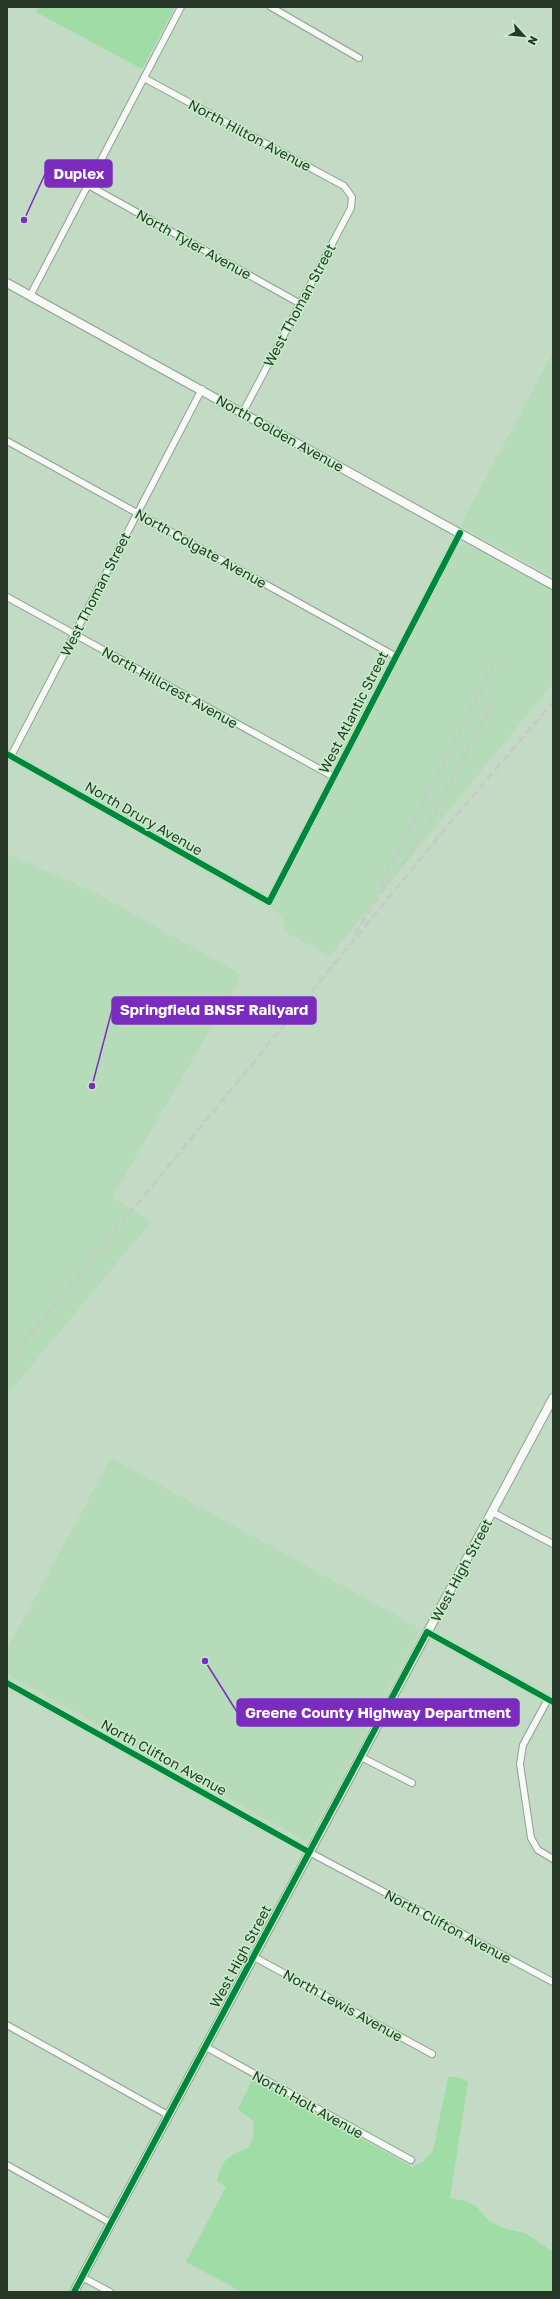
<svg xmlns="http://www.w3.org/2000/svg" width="560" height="2299" font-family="'Golos Text',sans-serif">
	<rect width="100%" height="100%" fill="#c3dac4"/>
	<g fill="#b6dbb8">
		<path d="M553,352V577L460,526Z"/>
		<path d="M467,544L553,590V683L330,956L285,932L282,917L270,907L455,550L460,545Z"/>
		<path d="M7,854L94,892L242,975L112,1197L151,1222L7,1395Z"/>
		<path d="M111,1458L421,1629L307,1842L7,1674V1649Z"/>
	</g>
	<g fill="#a0dca5">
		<path d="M38,7H175L142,69L36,12Z"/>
		<path d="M448,2077H457L468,2082L450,2198L465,2201L476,2206L489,2221L506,2229L525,2233L553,2252V2292H242L186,2262L226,2187L217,2181C222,2159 227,2157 248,2148L254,2135L253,2121L238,2109L252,2081H257L413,2167L424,2161L433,2151Z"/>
	</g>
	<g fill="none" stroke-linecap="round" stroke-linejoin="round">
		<g stroke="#8d9f8e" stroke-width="8">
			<g id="minor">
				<path d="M271,7L359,58"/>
				<path d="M144,78L344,186L352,197L351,208L243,412"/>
				<path d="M88,185L299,303"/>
				<path d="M30,296L181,7"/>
				<path d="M7,441L395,656"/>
				<path d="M7,597L334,777"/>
				<path d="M7,754L269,902L460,533"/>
				<path d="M11,756L202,389"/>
				<path d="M492,1512L553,1544"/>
				<path d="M427,1632L553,1702"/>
				<path d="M7,1683L309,1852L553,1982"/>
				<path d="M548,1699L523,1745L520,1764L531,1838L538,1850L553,1859"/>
				<path d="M361,1757L412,1783"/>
				<path d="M254,1957L432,2054"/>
				<path d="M7,2025L168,2115"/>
				<path d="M206,2047L411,2160"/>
				<path d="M7,2165L111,2223"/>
				<path d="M82,2277L110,2292"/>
			</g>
		</g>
		<g stroke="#8d9f8e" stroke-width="10">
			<g id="tertiary">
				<path d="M7,283L553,585"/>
				<path d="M74,2292L553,1398"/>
			</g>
		</g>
		<use href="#minor" stroke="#f6f9f6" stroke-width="6"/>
		<use href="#tertiary" stroke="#f6f9f6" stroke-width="8"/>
		<g stroke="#c5cbc5" stroke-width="2.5" stroke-dasharray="8 4" stroke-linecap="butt">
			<path d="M381,884L494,665"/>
			<path d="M355,934L378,897L424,834L492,702"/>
			<path d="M7,1363L454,818L553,702"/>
		</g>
		<g stroke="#c6f0c8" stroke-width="8">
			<g id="cycleway">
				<path d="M7,754L269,902L460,533"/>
				<path d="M7,1683L309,1852"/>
				<path d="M74,2292L427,1632L553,1702"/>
			</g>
		</g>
		<use href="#cycleway" stroke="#00873e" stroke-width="6"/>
	</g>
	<g text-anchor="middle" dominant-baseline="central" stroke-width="3" stroke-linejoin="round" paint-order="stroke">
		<g font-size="14" fill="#273828" stroke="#c6f0c8">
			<text transform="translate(250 135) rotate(28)">North Hilton Avenue</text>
			<text transform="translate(194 244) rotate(29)">North Tyler Avenue</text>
			<text transform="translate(299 305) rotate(-62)">West Thoman Street</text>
			<text transform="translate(280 433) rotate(29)">North Golden Avenue</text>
			<text transform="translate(201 548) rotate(29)">North Colgate Avenue</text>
			<text transform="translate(95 594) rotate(-63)">West Thoman Street</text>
			<text transform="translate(170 687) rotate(29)">North Hillcrest Avenue</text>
			<text transform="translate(353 712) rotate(-63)">West Atlantic Street</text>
			<text transform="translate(144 818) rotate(30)">North Drury Avenue</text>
			<text transform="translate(461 1570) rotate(-62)">West High Street</text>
			<text transform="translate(164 1757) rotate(29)">North Clifton Avenue</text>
			<text transform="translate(448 1926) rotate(28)">North Clifton Avenue</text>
			<text transform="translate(240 1956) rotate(-62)">West High Street</text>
			<text transform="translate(343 2005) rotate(29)">North Lewis Avenue</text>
			<text transform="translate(308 2104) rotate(29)">North Holt Avenue</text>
		</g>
	</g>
	<path fill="none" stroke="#7b2cbf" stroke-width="1.5" d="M24 220L45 174M92 1086L112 1010M205 1661L237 1712"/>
	<g fill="#7b2cbf" stroke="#c6f0c8" stroke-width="1.5">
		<circle cx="24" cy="220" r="4"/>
		<circle cx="92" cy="1086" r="4"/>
		<circle cx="205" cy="1661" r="4"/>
	</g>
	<g fill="#7b2cbf" stroke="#7b2cbf" stroke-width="1.5">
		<rect x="45" y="160" width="67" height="27" rx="4"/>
		<rect x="112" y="997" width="204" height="27" rx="4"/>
		<rect x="237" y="1699" width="282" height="27" rx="4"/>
	</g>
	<g font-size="15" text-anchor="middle" font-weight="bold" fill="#fff">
		<text x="79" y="179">Duplex</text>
		<text x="214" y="1015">Springfield BNSF Railyard</text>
		<text x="378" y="1718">Greene County Highway Department</text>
	</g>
	<rect width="560" height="2299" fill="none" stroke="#273828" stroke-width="16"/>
	<g transform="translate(524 36) rotate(117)" stroke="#c6f0c8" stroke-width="3" paint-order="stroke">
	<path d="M0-3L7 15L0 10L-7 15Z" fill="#273828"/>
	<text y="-6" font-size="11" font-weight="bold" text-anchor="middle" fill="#273828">N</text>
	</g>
</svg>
